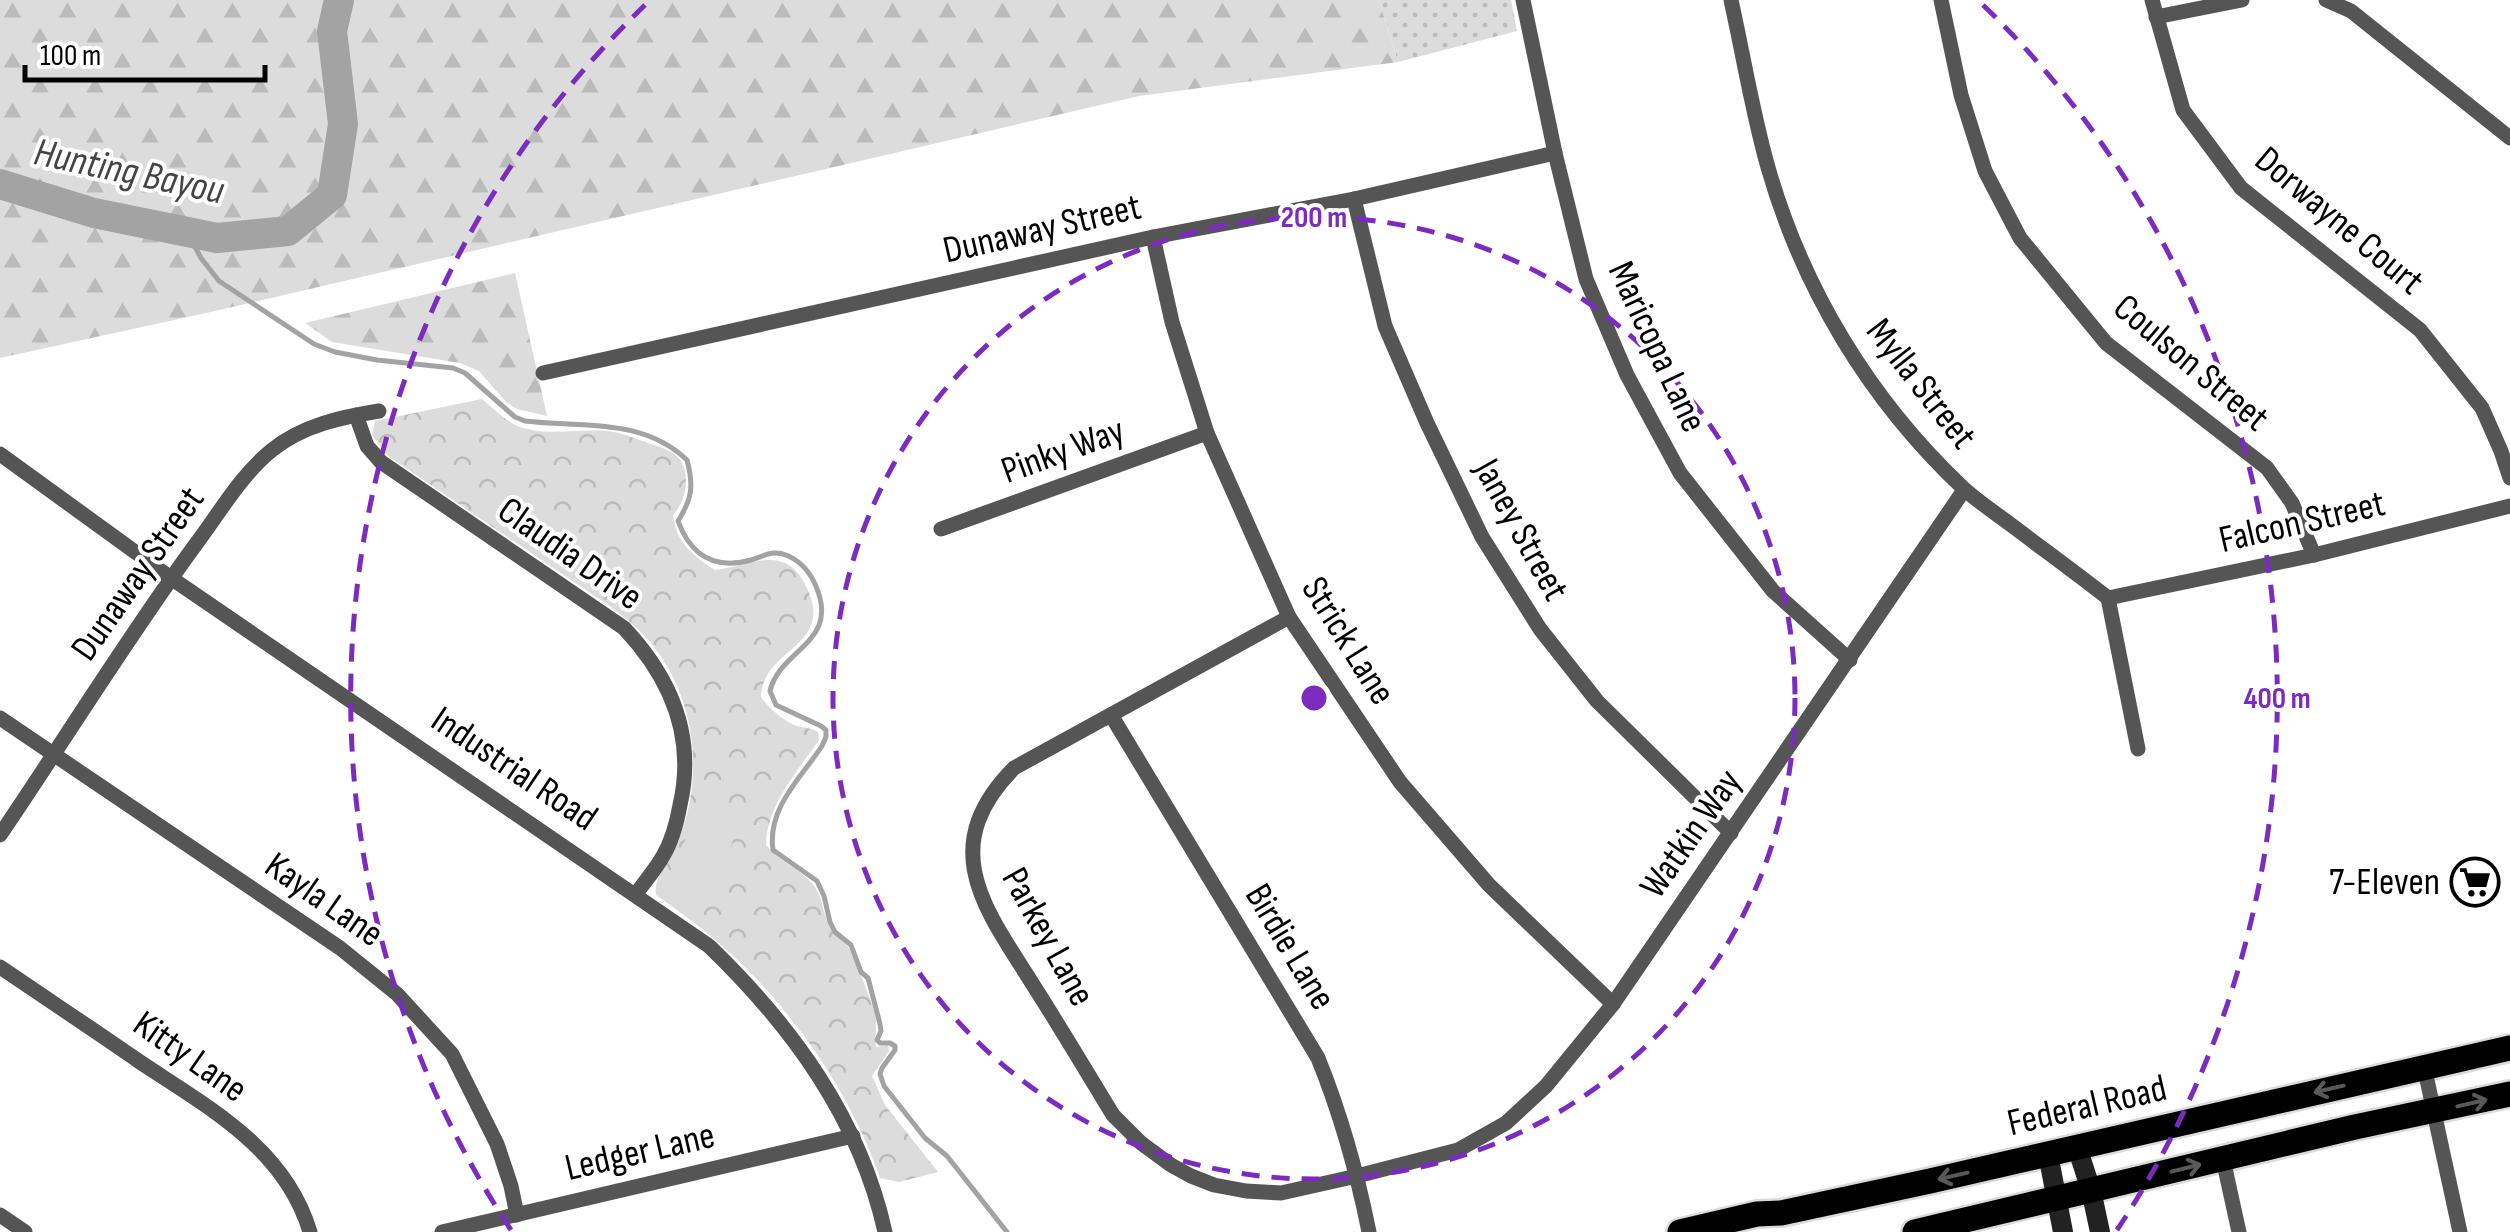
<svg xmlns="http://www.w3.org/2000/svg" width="2510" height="1232" font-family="'Sofia Sans Condensed',sans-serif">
	<defs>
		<pattern id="grass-dots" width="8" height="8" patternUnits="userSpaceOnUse" patternTransform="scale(2.5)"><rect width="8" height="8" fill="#dcdcdc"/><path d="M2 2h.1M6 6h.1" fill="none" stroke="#bbb" stroke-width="1.8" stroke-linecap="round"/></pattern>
		<pattern id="forest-firs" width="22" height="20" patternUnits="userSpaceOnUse" patternTransform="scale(2.5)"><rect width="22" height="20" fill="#dcdcdc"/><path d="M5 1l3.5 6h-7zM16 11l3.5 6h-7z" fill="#bbb"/></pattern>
		<pattern id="park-crowns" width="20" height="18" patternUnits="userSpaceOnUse" patternTransform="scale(2.5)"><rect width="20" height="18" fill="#dcdcdc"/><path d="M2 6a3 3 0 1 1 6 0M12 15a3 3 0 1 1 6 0" fill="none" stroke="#bbb"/></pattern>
	</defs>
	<rect width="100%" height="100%" fill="#fff"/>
	<path fill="url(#grass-dots)" d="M1379,0H1511L1517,31L1398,62Z"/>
	<g fill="url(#forest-firs)">
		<path d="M0,0H1379L1398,62L1139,96L215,311L0,358Z"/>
		<path d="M515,273L547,416L517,409L506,402L479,371L460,363L332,342L305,323Z"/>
	</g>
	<path fill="url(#park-crowns)" d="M482,399C493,408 506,422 520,427C546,436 579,429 606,431C623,432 635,439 651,444C670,450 685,455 686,479C686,493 682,505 673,515C676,542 693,556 715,570C750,566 784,543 805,584C838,648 763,646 761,697C769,708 781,719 794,725C802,728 810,727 818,732L819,740C797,772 767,805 766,845C778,860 797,868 811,882C823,895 822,912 830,927C835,937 845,941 851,951C859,972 869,993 875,1014C878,1026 874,1036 876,1047L888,1045L889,1051L872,1076L885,1105L938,1172L899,1182L880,1178C851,1094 795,1013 730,953C707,931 681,913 656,895C653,877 672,856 679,839C704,776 696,701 654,647C641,630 624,617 608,605L388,456L372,435L375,421Z"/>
	<path fill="#dcdcdc" d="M697,803L740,817L713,904L670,890Z"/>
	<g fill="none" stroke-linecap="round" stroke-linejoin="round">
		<path stroke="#a3a3a3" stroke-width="5" d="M187,232L201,258L219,281L314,344L335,352L377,360L453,368L465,373L515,417L525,421C582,428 642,417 687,460C694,486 692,499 678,521C691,556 715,570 751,560C758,558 766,554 773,553C792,552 808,568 815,584C842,643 780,648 770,691L776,705L821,726L826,730V737L822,746C801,778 767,808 773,850L817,881L824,896L830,922L835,932L851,945L861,972L868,978L880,1024L881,1031L877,1040L880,1043H890L895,1046V1050L882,1068L880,1074L884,1086L925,1138L947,1156L1007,1232"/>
		<path stroke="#a3a3a3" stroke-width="30" d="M0,184L94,213L217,238L288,231L332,195L343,124L332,31L339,0"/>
		<g stroke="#dbdbdb" stroke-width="30">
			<g id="primary">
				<path d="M1680,1232L1757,1214L1781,1213L1930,1181L2510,1048"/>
				<path d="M1915,1232L2355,1127L2510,1094"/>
			</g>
		</g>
		<g stroke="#555" stroke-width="15">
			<path d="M1523,0L1555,153L1586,279L1627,375L1680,473L1773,591L1850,660"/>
			<path d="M1731,0C1743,54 1752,110 1767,164C1802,288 1869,399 1962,487C1977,501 1994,512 2010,524C2043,549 2076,573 2108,598L2138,749"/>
			<path d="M1941,0L1961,95L1985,171L2020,238L2106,343L2267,468L2292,503L2314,555"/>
			<path d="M2152,0L2183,110L2241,188L2420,330L2482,408L2501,451L2510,478"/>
			<path d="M2326,0L2351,11L2510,138"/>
			<path d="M2156,17L2242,0"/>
			<path d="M1354,199L1385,326L1427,423L1482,537L1540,629L1597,701L1731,833"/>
			<path d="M1153,237L1172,322L1207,433L1289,617L1400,782L1489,885L1613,1004"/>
			<path d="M543,373L1153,237L1354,199L1555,153"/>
			<path d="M356,415L367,446L381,462L624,628C671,678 696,736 680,805C677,822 672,841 663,856C656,869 645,881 636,894"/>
			<path d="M0,454L171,578L709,946C792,1026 860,1119 885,1232"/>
			<path d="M941,529L1207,433"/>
			<path d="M2108,598L2314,555L2510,506"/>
			<path d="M1289,617L1014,768C933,850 988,912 1037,991C1063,1032 1088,1074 1113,1115L1141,1143L1171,1165L1191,1176L1214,1185L1246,1191L1281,1193L1357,1176L1458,1150L1506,1123L1546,1086L1613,1004L1964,490"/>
			<path d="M1111,715L1318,1058C1341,1115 1357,1172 1369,1232"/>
			<path d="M0,718L340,948L397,994L452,1054L497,1144L511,1186L517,1215"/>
			<path d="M0,835C66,738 127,638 196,544C220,512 241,475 272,450C303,425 342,417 379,411"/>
			<path d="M0,967C47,999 94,1030 140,1062C209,1108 285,1148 310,1232"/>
			<path d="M2424,1066L2460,1232"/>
			<path d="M2223,1159L2239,1232"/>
			<path d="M0,1215L25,1232"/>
			<path d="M442,1232L853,1136"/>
		</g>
		<g stroke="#222" stroke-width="20">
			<path d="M2077,1147L2091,1190L2100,1232"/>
			<path d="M2048,1154L2063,1232"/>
		</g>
		<use href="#primary" stroke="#000" stroke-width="25"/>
	</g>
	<defs><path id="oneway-shaft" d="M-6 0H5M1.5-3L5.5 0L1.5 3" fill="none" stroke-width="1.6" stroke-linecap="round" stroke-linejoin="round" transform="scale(2.5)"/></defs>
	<g stroke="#595959">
		<use href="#oneway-shaft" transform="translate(2329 1089) rotate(167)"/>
		<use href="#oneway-shaft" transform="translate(2472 1103) rotate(-13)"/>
		<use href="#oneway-shaft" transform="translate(2186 1168) rotate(-14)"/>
		<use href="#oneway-shaft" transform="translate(1953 1176) rotate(167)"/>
	</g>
	<g fill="none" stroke="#7b2cbf" stroke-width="5" stroke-dasharray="18 12">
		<circle cx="1314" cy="698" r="481"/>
		<path d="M511 1230A963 963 0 0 1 645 5M1983 5A963 963 0 0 1 2117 1230"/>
	</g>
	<defs>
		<g id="supermarket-ring" transform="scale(2.5)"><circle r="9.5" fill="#fff" stroke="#000" stroke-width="1.5"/><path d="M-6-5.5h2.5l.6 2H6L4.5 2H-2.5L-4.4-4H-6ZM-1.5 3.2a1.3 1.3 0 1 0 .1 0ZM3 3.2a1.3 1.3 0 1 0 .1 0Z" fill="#000"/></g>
	</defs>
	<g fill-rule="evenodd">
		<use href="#supermarket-ring" x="2475" y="882"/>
	</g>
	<g text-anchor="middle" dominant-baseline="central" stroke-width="8" stroke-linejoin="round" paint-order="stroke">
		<g font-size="38" fill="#000" stroke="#fff">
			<text transform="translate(2339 221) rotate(40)">Dorwayne Court</text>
			<text transform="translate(1042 229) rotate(-13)">Dunaway Street</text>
			<text transform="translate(1657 347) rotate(65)">Maricopa Lane</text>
			<text transform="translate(2191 363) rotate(40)">Coulson Street</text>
			<text transform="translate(1921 384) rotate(52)">Mylla Street</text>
			<text transform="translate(1063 451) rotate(-20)">Pinky Way</text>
			<text transform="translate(2302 522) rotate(-13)">Falcon Street</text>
			<text transform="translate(1521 530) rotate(61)">Janey Street</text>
			<text transform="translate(570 554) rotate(35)">Claudia Drive</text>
			<text transform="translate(138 574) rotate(-55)">Dunaway Street</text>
			<text transform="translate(1348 641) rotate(58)">Strick Lane</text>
			<text transform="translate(514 769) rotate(34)">Industrial Road</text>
			<text transform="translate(1691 834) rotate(-55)">Watkin Way</text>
			<text transform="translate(324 900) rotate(35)">Kayla Lane</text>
			<text transform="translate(1048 937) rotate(61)">Parkey Lane</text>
			<text transform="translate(1290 947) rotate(59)">Birdie Lane</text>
			<text transform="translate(190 1057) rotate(35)">Kitty Lane</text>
			<text transform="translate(2087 1106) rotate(-13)">Federal Road</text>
			<text transform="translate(640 1152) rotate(-13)">Ledger Lane</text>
		</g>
		<g font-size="38" fill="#000" stroke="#fff" text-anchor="end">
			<text x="2440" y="882">7-Eleven</text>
		</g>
		<g font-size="40" font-style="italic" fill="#444" stroke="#fff">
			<text transform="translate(129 172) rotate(12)">Hunting Bayou</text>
		</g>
	</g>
	<circle cx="1314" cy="698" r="15" fill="#7b2cbf" stroke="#fff" stroke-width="5"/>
	<g font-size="30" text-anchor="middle" font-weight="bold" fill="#7b2cbf" stroke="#fff" stroke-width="8" stroke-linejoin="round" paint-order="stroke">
		<text x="1314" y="227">200 m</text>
		<text x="2277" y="708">400 m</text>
	</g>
	<path d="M25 65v15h240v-15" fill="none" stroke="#000000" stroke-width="5"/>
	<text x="40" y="65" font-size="30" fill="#000000" stroke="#ffffff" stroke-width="8" paint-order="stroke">100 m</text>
</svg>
